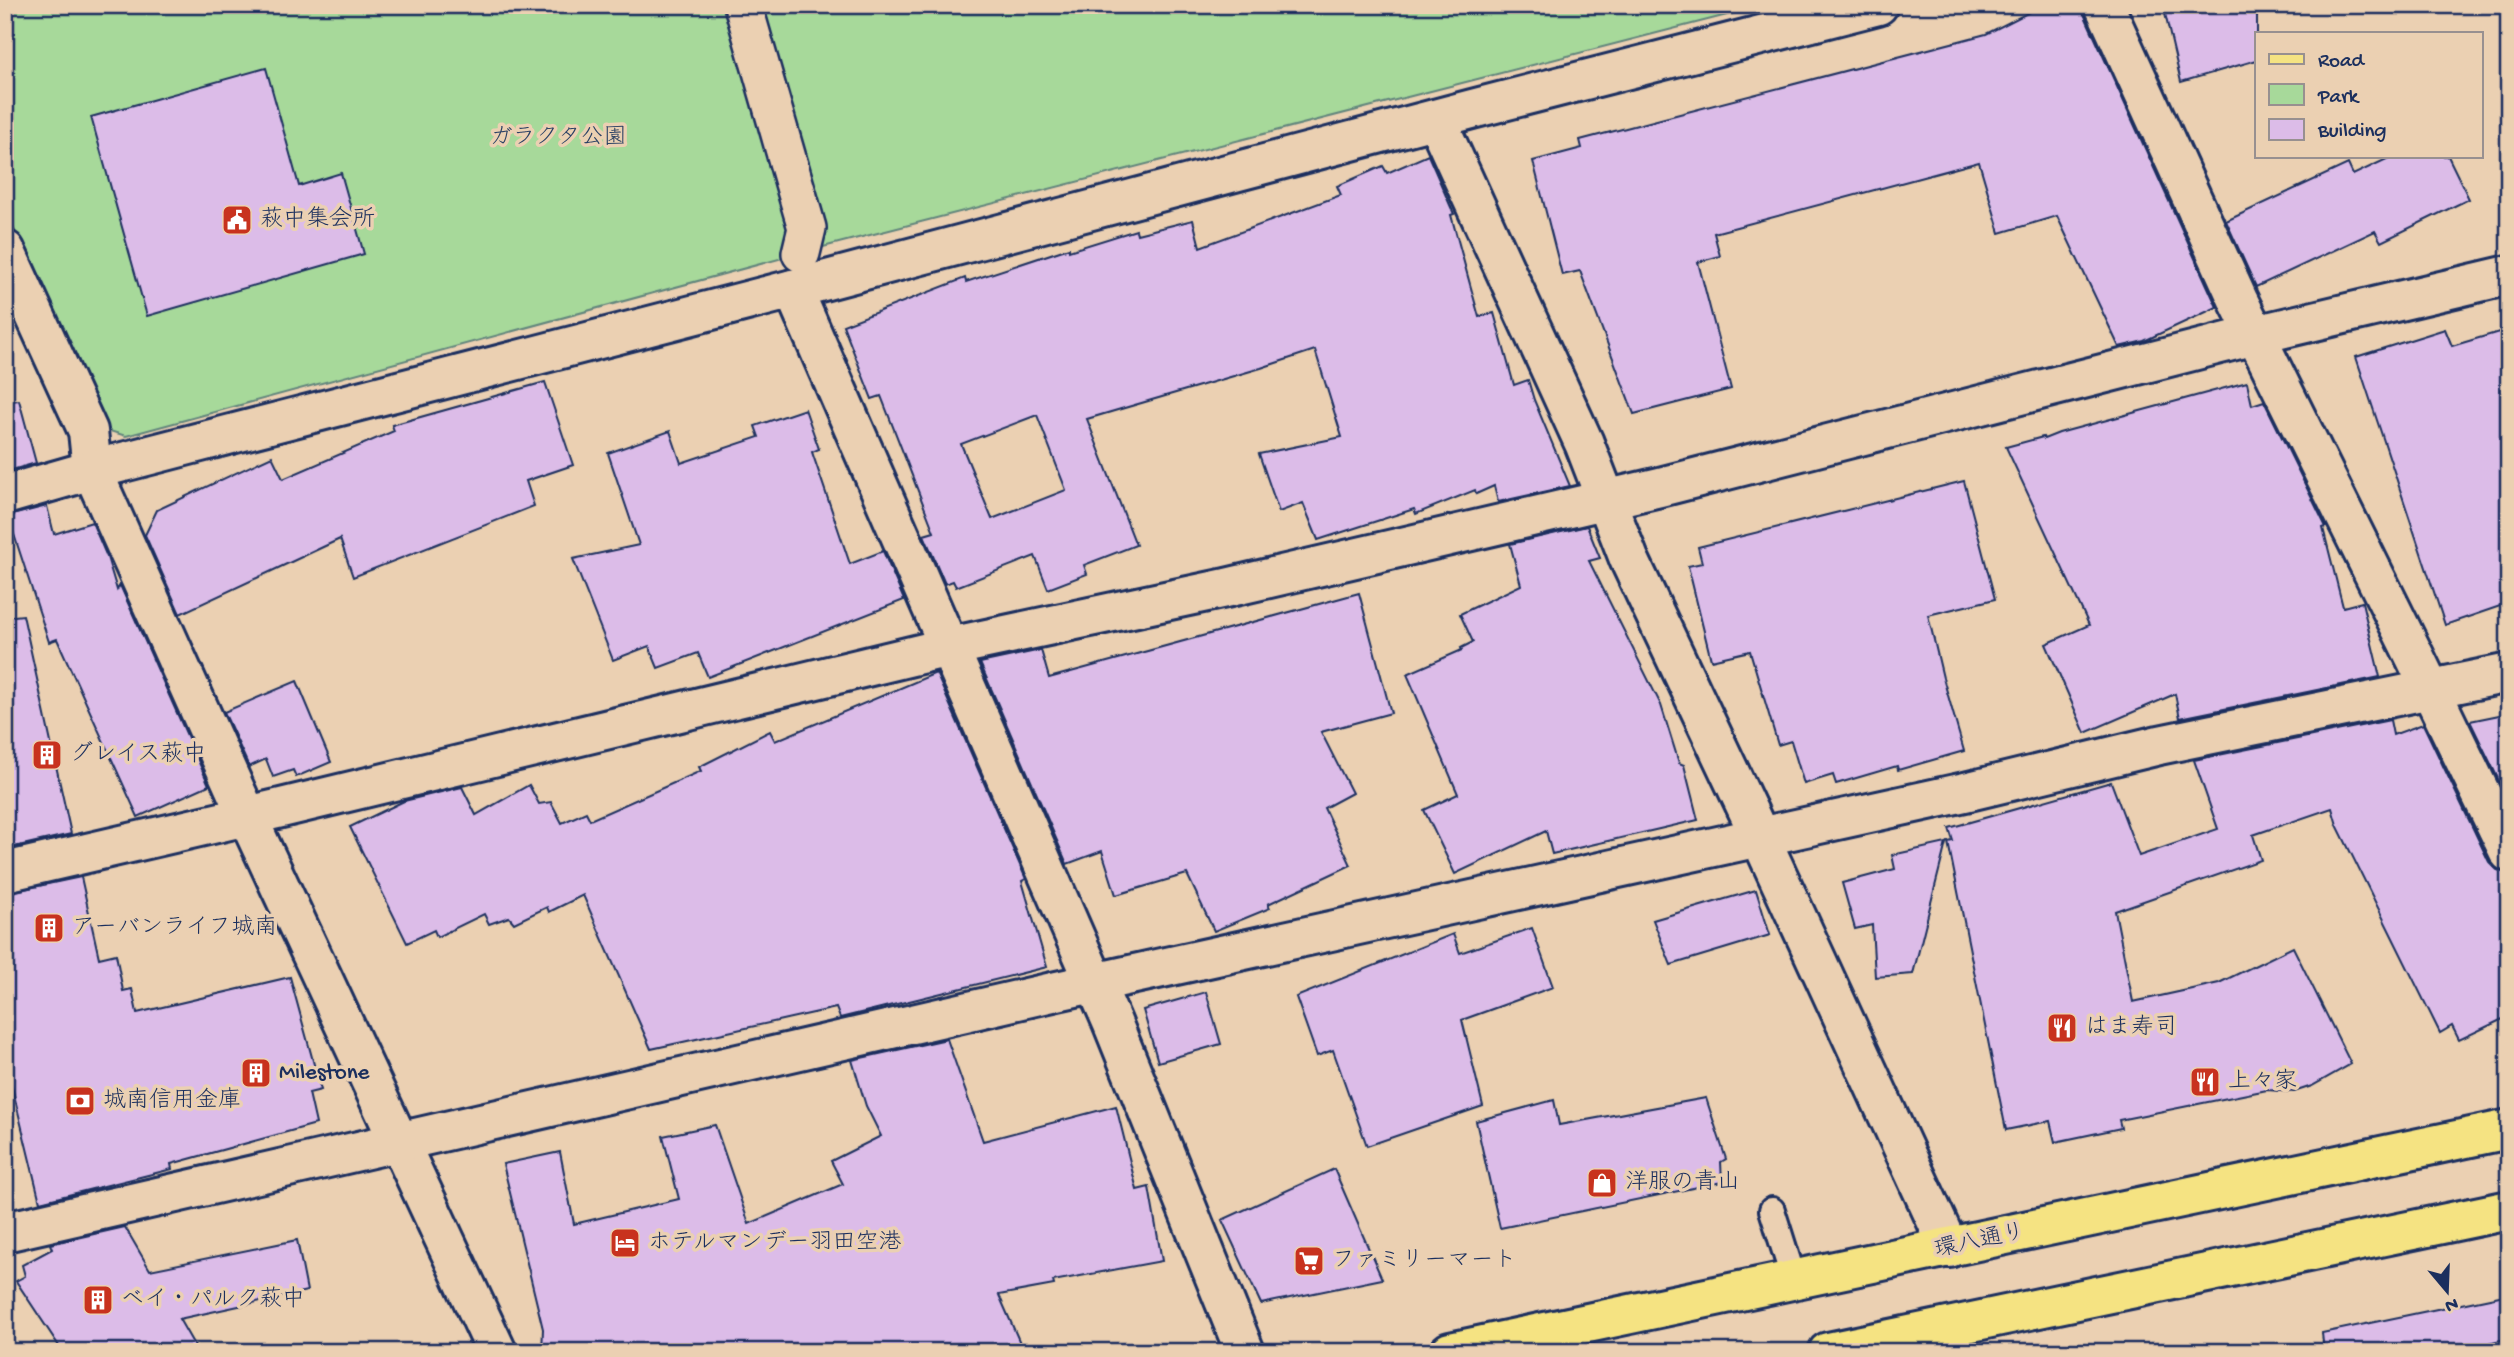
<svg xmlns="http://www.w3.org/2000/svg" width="2514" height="1357" font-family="'Gochi Hand','Klee One',sans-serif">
	<rect width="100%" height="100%" fill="#ebd0b2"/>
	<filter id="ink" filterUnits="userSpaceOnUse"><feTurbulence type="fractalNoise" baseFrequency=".0143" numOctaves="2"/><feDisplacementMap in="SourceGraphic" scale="14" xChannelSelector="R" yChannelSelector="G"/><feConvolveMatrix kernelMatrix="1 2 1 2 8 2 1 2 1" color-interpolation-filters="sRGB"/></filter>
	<g filter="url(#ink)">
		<path fill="#a7d99a" stroke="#61847c" stroke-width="2" d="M5,5H1766L827,246L126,436L103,429L5,209Z"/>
		<g fill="#dcbce8" stroke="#1b2f5e" stroke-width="2" fill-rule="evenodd">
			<path d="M2043,5H2080L2217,307L2144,341L2119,347L2057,216L2000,233L1979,162L1714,233L1720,256L1698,262L1731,389L1634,414L1580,271L1562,275L1533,161L1582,148L1580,140L1986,34Z"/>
			<path d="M2163,5H2257V60L2181,82Z"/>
			<path d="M266,68L299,186L341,173L364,254L147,316L91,117Z"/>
			<path d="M1428,155L1454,214L1451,215L1479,317L1494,313L1514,385L1528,380L1534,400L1570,486L1498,502L1494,486L1476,494L1475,490L1416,514L1414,509L1318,540L1303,503L1279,512L1259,454L1342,437L1315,350L1261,368L1087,419L1136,545L1084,565L1087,574L1048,589L1035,556L956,587L953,581L945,584L924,535L934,532L881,396L872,399L843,325L965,278L966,282L1069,248V251L1136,230L1137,234L1193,220L1200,247L1341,195L1337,186L1383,166L1387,173ZM1037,415L1066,490L992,519L961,444Z"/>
			<path d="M2393,156H2448L2469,199L2381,242L2375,231L2256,287L2226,221L2348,164L2353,175Z"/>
			<path d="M2445,329L2452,346L2509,329V603L2445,625L2356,357Z"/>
			<path d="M545,382L573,465L526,481L534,506L353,577L340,539L180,614L145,535L157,510L272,456L283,479L394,431L392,425Z"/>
			<path d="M2247,382L2252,405L2264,401L2326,527L2323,528L2343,607L2362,602L2380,677L2180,718L2175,694L2085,733L2046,644L2089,625L2006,447L2043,437L2044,439L2059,433Z"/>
			<path d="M19,400L36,463L5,472V402Z"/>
			<path d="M805,409L819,449L812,452L850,564L883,551L904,600L708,677L698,653L658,668L649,646L613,660L573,559L639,545L608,453L670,431L681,463L759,437L755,426Z"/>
			<path d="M1964,481L1995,599L1928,615L1943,678L1964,751L1898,770L1897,766L1836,784L1833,775L1804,784L1791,741L1778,745L1750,651L1711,660L1688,566L1702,563L1698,547Z"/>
			<path d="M47,506L54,534L92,522L107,557L117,590L120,585L209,785L138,817L57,639L49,642L8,516Z"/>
			<path d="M1587,526L1600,558L1589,561L1661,705L1679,763L1684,765L1698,820L1552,854L1546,831L1455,874L1424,810L1458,794L1407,674L1462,650L1461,648L1473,642L1460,614L1521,585L1510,544Z"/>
			<path d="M1359,593L1391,713L1321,732L1352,793L1324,808L1351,865L1268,904L1270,908L1214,931L1187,874L1116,895L1102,851L1067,864L980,663L1041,650L1049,678Z"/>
			<path d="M23,615L71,834L5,849V617Z"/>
			<path d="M936,673L1026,879L1022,881L1047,967L840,1018L836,1008L651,1049L583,895L549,912L547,907L514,923L509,917L489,924L484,914L437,937L434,930L407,943L350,827L404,801L462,787L476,815L529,785L539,804L551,802L562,823L586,812L590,820L701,771L699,767L770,731L775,741Z"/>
			<path d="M297,681L331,762L296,777L293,770L273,777L266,759L249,767L224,712Z"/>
			<path d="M2509,713V801L2470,721Z"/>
			<path d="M2390,720L2393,735L2423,724L2489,862L2497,870L2509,874V1016L2459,1040L2452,1026L2440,1033L2337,825L2332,808L2253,835L2261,860L2115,911L2133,1002L2219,983L2293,947L2351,1064L2312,1086L2294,1092L2267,1090L2119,1120L2121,1128L2055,1142L2050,1121L2006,1130L1948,842L1953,841L1949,828L2111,782L2139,856L2218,829L2194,760Z"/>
			<path d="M1946,843L1913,974L1875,977L1872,925L1855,929L1842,883L1895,869L1892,855Z"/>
			<path d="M81,877L99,958L116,954L123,991L132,989L137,1013L290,977L321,1090L309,1093L316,1124L171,1164L172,1169L40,1202L5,1058V893Z"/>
			<path d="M1756,890L1770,935L1671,965L1653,920Z"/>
			<path d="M1532,928L1553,987L1462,1020L1483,1106L1367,1146L1333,1050L1317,1056L1296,997L1453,934L1460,953Z"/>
			<path d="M1206,992L1221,1044L1158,1062L1143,1010Z"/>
			<path d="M947,1039L983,1141L1116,1106L1137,1190L1149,1187L1162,1261L1053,1281L1054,1285L999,1295L1024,1352H542L543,1329L503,1164L560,1152L574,1224L679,1199L663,1136L715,1125L749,1224L843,1184L831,1161L881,1136L866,1106L852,1060Z"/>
			<path d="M1706,1098L1726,1159L1721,1162L1722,1182L1500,1228L1476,1121L1554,1100L1559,1125Z"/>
			<path d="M1334,1169L1382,1279L1261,1304L1222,1220Z"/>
			<path d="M125,1227L150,1270L297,1240L307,1291L179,1319L198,1352H63L16,1281L25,1276L22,1265L52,1249L50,1244Z"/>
			<path d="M2509,1294V1338L2452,1352H2324L2322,1333Z"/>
		</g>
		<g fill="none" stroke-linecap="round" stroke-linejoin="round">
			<g stroke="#1b2f5e" stroke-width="30">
				<path id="service" d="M1772,1210L1794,1280"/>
			</g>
			<g stroke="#1b2f5e" stroke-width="42">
				<path id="pedestrian" d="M743,5L807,228L801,253"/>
			</g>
			<g stroke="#1b2f5e" stroke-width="44">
				<g id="minor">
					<path d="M2104,5L2239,302L2414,655L2509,852"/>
					<path d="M1436,119L1584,443L1629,559L1748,811L1949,1248"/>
					<path d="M5,250L88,431L92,470L247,816L497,1352"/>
					<path d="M5,495L92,470L793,289L1112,1022L1245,1352"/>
					<path d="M5,872L277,809L949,647L1226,588L1660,487L2255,335L2509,275"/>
					<path d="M5,1232L1057,991L1965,792L2159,745L2509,673"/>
				</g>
			</g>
			<g stroke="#1b2f5e" stroke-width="44">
				<path id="tertiary" d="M793,289L1472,109L1878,5"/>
			</g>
			<g stroke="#1b2f5e" stroke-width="44">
				<g id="primary">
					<path d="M1450,1352L2509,1129"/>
					<path d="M1828,1352L2509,1210"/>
				</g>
			</g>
			<use href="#service" stroke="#ebd0b2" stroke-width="24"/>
			<use href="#pedestrian" stroke="#ebd0b2" stroke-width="37"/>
			<use href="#minor" stroke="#ebd0b2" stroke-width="38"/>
			<use href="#tertiary" stroke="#ebd0b2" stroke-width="38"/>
			<use href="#primary" stroke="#f5e382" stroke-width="38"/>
		</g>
	</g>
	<defs>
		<g id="civic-square" transform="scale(1.575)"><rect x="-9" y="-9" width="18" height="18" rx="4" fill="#c8321e" stroke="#ebd0b2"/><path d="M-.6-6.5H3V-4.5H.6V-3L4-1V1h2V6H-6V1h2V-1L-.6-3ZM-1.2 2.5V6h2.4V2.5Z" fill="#fff"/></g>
		<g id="building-square" transform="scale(1.575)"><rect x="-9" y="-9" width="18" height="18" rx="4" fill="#c8321e" stroke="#ebd0b2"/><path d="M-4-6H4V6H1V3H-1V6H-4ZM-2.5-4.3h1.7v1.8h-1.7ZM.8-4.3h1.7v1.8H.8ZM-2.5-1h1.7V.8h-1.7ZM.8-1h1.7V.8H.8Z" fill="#fff"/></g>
		<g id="restaurant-square" transform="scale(1.575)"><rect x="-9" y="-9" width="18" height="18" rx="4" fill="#c8321e" stroke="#ebd0b2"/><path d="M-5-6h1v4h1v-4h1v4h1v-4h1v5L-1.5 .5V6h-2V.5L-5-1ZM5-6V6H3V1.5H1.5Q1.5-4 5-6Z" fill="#fff"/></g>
		<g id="bank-square" transform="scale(1.575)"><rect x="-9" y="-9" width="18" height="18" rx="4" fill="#c8321e" stroke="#ebd0b2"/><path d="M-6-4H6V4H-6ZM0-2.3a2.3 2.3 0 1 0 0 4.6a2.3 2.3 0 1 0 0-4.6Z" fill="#fff"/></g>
		<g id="shop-square" transform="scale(1.575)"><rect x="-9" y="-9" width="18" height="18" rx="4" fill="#c8321e" stroke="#ebd0b2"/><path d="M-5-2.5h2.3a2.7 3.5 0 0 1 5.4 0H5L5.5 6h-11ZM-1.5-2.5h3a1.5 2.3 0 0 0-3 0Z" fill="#fff"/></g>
		<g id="hotel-square" transform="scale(1.575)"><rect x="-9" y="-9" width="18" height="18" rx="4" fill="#c8321e" stroke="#ebd0b2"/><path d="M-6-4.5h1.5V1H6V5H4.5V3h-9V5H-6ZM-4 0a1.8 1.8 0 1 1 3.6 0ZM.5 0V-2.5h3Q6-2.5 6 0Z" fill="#fff"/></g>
		<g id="supermarket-square" transform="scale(1.575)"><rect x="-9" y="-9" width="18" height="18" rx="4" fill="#c8321e" stroke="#ebd0b2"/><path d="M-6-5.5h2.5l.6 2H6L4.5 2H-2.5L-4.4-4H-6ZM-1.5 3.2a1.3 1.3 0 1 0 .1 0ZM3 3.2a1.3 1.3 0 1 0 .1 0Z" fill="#fff"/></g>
	</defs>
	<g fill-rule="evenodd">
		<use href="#civic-square" x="237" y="220"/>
		<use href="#building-square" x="47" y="755"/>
		<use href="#building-square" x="49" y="928"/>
		<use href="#restaurant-square" x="2062" y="1028"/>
		<use href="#building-square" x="256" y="1073"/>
		<use href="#restaurant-square" x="2205" y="1082"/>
		<use href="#bank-square" x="80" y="1101"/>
		<use href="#shop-square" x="1602" y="1183"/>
		<use href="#hotel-square" x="625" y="1243"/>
		<use href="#supermarket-square" x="1309" y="1261"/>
		<use href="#building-square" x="98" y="1300"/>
	</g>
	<g text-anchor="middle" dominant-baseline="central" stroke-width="7" stroke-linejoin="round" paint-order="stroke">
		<g font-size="23" fill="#294064" stroke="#ebd0b2">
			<text x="558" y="138">ガラクタ公園</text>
		</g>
		<g font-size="23" fill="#1b2f5e" stroke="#ebd0b2" text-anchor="start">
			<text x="260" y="220">萩中集会所</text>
			<text x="70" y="755">グレイス萩中</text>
			<text x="72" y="928">アーバンライフ城南</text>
			<text x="2085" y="1028">はま寿司</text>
			<text x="279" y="1073">Milestone</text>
			<text x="2228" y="1082">上々家</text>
			<text x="103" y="1101">城南信用金庫</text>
			<text x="1625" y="1183">洋服の青山</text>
			<text x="648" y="1243">ホテルマンデー羽田空港</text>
			<text x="1332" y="1261">ファミリーマート</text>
			<text x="121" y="1300">ベイ・パルク萩中</text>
		</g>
		<g font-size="23" fill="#1b2f5e" stroke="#ebd0b2">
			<text transform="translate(1980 1242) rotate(-12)">環八通り</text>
		</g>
	</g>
	<rect width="2514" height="1357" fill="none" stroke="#ebd0b2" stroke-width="28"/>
	<rect x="14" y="14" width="2486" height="1329" fill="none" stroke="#1b2f5e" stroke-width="2.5" filter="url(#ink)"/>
	<rect x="2255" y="32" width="228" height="126" fill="#ebd0b2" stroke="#989090" stroke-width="2"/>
	<rect x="2269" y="54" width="35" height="10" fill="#f5e382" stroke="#989090" stroke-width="2"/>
	<text x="2318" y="66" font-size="21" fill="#1b2f5e">Road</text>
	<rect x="2269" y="84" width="35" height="21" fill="#a7d99a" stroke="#989090" stroke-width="2"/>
	<text x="2318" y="102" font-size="21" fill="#1b2f5e">Park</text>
	<rect x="2269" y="119" width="35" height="21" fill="#dcbce8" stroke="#989090" stroke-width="2"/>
	<text x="2318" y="136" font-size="21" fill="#1b2f5e">Building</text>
	<g transform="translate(2447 1291) rotate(161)" stroke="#ebd0b2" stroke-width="5" paint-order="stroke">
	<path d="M0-5L12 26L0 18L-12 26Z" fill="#1b2f5e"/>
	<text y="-10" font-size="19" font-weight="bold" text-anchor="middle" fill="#1b2f5e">N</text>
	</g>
</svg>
